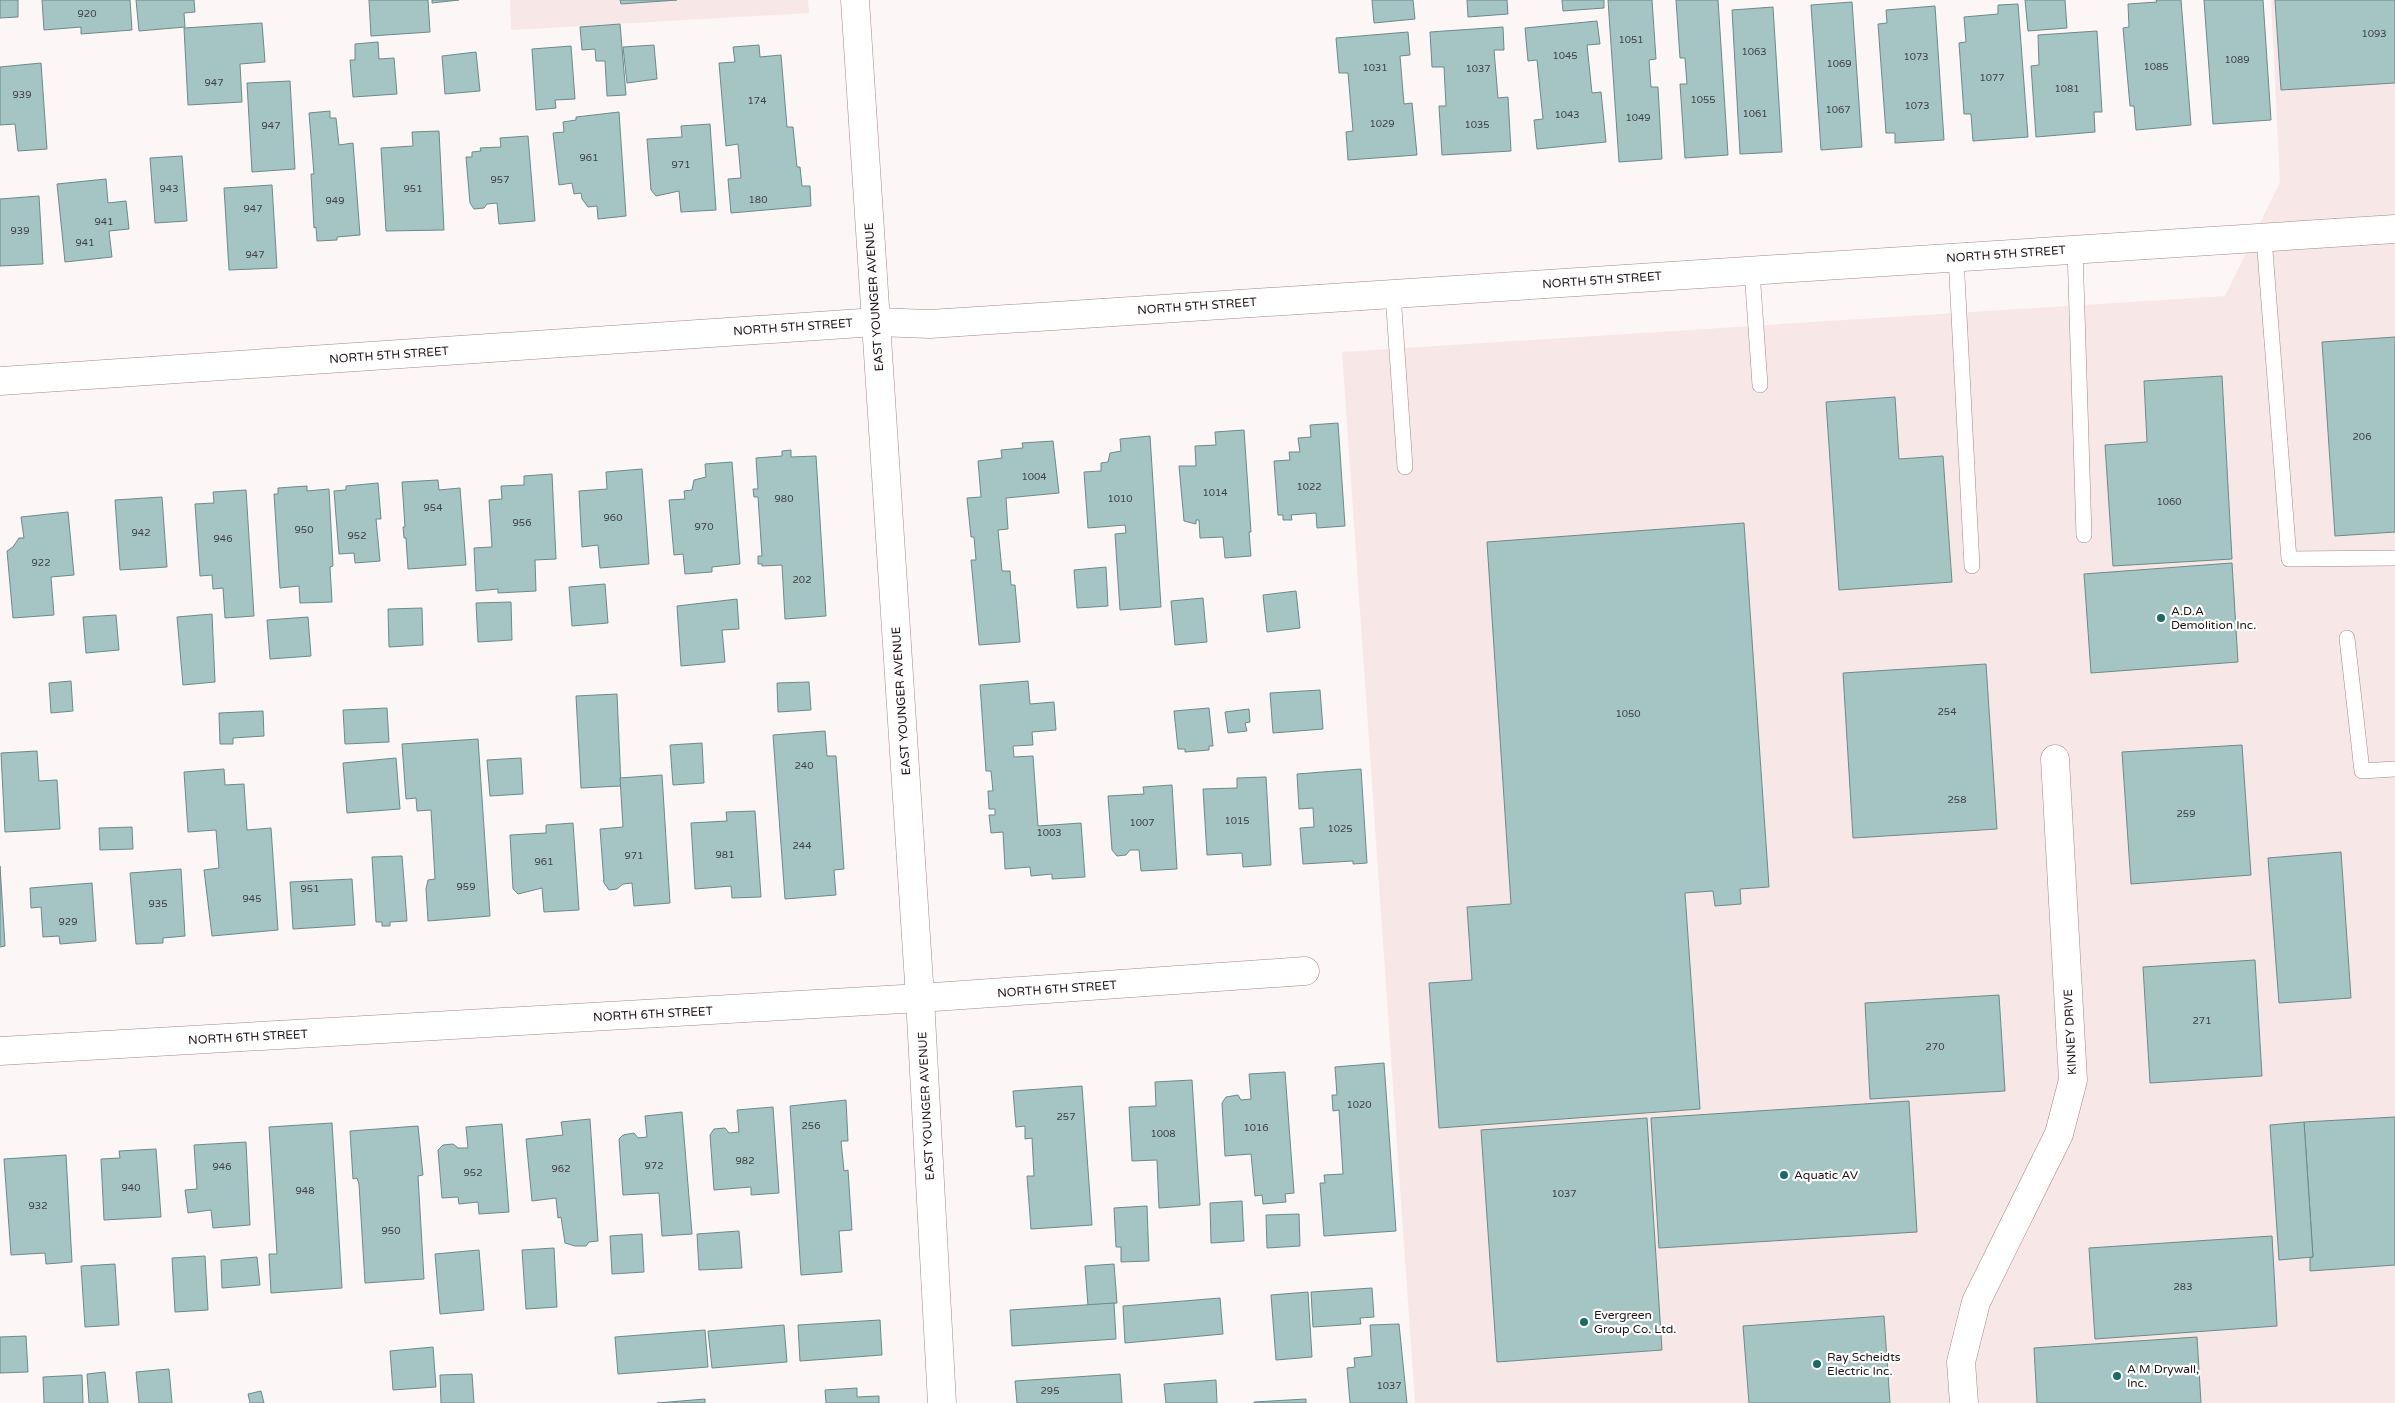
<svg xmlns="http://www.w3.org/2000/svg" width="2395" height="1403" font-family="'Varela Round',sans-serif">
	<rect width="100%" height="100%" fill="#fcf6f6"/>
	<g fill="#f8e7e7">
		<path d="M510,0H808L809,13L511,30Z"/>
		<path d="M2271,0H2395V1403H1415L1342,352L2225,296L2280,182Z"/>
	</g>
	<g fill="#a5c4c4" stroke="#6c8a89">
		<path d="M0,0H18V17L0,18Z"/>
		<path d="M42,0H130L132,30L81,34V27L44,30Z"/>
		<path d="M136,0H194L195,12L184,13L185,27L139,31Z"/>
		<path d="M369,0H428L430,32L371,36Z"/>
		<path d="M432,0H459L432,3Z"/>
		<path d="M620,0H677L621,4Z"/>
		<path d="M1372,0H1413L1415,19L1374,23Z"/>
		<path d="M1467,0H1507L1508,14L1468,17Z"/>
		<path d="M1562,0H1604V8L1563,11Z"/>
		<path d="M1608,0H1652L1656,59L1649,60L1651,87H1658L1662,159L1619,162Z"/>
		<path d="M1676,0H1718L1728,155L1685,158L1680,84H1687L1685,58H1680Z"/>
		<path d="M2025,0H2065L2067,28L2028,31Z"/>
		<path d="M2156,0H2181L2191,125L2136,130L2134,106H2130L2123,28L2129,27L2128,4L2157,2Z"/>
		<path d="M2204,0H2263L2271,120L2213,124Z"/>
		<path d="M2275,0H2395V83L2281,90Z"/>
		<path d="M1852,2L1862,147L1821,150L1811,5Z"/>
		<path d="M2018,4L2028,137L1973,141L1971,114H1964L1959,43L1966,42L1964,17L1998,14V5Z"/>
		<path d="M1935,6L1944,140L1895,143V133H1886L1878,24L1887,23L1886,10Z"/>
		<path d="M1773,7L1782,152L1740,154L1732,10Z"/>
		<path d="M1597,21L1600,44L1587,45L1592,93L1601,92L1606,142L1537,149L1534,120L1543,119L1537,60L1528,61L1525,28Z"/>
		<path d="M262,23L265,62L240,64L242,102L188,105L184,28Z"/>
		<path d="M620,24L626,95L607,96L605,61H596L595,49L582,50L580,27Z"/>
		<path d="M1503,27L1504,50H1494L1498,98L1508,97L1511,151L1442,155L1439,106H1446L1444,67H1432L1430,32Z"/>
		<path d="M2097,31L2102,112H2094L2095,132L2036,137L2031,66L2039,65L2038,35Z"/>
		<path d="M1408,32L1410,55L1400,56L1404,104L1412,103L1417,155L1348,160L1346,132L1353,131L1348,73H1339L1336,38Z"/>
		<path d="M378,42L379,59L394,58L397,94L353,97L350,60H355V44Z"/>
		<path d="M654,45L657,79L627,83L623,47Z"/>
		<path d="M759,45L760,57L781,55L787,127H793L797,167H800L802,186H810L811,206L731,213L728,179L741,178L738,144L726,146L719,63L735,62L733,47Z"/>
		<path d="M571,46L575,99L555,100L556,108L536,110L532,49Z"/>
		<path d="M476,52L480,91L445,94L442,56Z"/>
		<path d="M41,63L47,149L18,151L15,124L0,125V67Z"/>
		<path d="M290,81L295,169L252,172L247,83Z"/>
		<path d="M330,111V118H336L339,145L353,143L360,235L337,237V240L317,241L316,227L314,228L311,174H314L309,113Z"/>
		<path d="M619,112L626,216L598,219L597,206L588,207L582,199L581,193L574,194L572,183L559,185L553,133L564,132L563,122L576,120V117Z"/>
		<path d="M710,124L716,210L681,212L679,191L656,196L651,190L647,139L682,137L681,126Z"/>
		<path d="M439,131L444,230L386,231L381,148L413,146L412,132Z"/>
		<path d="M528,136L535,221L499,224L497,203L487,204L484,208L474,209L470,203L466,157H472V152L481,151L480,148L501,147L500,138Z"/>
		<path d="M182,156L187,221L155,223L150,158Z"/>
		<path d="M106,179L108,203L126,201L129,229L109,231L112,257L65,262L57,184Z"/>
		<path d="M272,185L277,268L229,270L224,188Z"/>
		<path d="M39,196L43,264L0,266V199Z"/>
		<path d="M2395,337V532L2335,536L2322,342Z"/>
		<path d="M2222,376L2232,559L2113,566L2105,445L2147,442L2144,381Z"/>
		<path d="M1895,397L1899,459L1943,456L1952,582L1839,590L1826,402Z"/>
		<path d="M1338,423L1345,526L1317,528L1316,513L1291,515L1292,520H1283V515H1278L1274,461L1290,460L1289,452H1300L1298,438L1311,437L1310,425Z"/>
		<path d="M1244,430L1251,532H1249L1251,556L1225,558L1223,537L1200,538L1199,520H1196V524L1184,521L1179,466H1196L1195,446L1216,445L1215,432Z"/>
		<path d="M1150,436L1161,607L1120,610L1115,534L1126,533L1125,525L1088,528L1084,472L1101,471V463L1108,462L1110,453L1121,451L1120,439Z"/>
		<path d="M1053,441L1059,493L1006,498L1008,529L998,530L1002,571H1010L1011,585H1015L1020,642L979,645L971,560H976L974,537H971L967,498L981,497L978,461L1002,458L1001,450L1023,448L1022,443Z"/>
		<path d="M791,450V457L816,456L826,616L785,619L782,565L762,566V564H758V556H762L758,497H754L753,489H758L756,458L782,456V451Z"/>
		<path d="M732,462L740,564L712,567V572L685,574L683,554L674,555L669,500L685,499L684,491L692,490L694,480L706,477L705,464Z"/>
		<path d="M642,469L649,564L600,568L598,545L582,547L579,491L607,489L606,472Z"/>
		<path d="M552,474L556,559L535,560L536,591L498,593V589L476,591L474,548L492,547L489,500L502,499L501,486L524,485V476Z"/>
		<path d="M438,480L439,490L460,488L466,565L408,569L406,538H404L403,527H405L402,482Z"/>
		<path d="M378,483L381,519H376L380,561L355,563L354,553L339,554L334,491L346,490V486Z"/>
		<path d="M307,486V491L329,489L333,566L330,567L332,602L300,603L299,586L280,588L274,494H278V488Z"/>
		<path d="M246,490L254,616L225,618L223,588L213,589L212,575L200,576L195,504L214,503L213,492Z"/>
		<path d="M162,497L167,567L120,570L115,500Z"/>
		<path d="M68,512L74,575L51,577L54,615L13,618L7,551L13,547L19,538H24L21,517Z"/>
		<path d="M1744,523L1769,887L1740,889L1741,904L1715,906L1713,891L1685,893L1700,1109L1439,1128L1429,983L1472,980L1467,907L1511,904L1487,542Z"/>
		<path d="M2232,563L2238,662L2091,673L2084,574Z"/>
		<path d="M1106,567L1108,606L1077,608L1074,570Z"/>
		<path d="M605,584L608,623L572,626L569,587Z"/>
		<path d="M1296,591L1300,628L1267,632L1263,595Z"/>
		<path d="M1203,598L1207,642L1175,645L1171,601Z"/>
		<path d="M737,599L739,629L722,630L725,662L681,666L677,606Z"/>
		<path d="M511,602L512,640L478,642L476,603Z"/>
		<path d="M422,608L423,645L389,647L388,609Z"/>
		<path d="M212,614L215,682L183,685L177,617Z"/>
		<path d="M116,615L119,650L86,653L83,617Z"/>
		<path d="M308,617L311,656L270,659L267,620Z"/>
		<path d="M1986,664L1997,829L1853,838L1843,673Z"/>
		<path d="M71,681L73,711L51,713L49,683Z"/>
		<path d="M1028,681L1030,704L1054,702L1056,730L1032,732L1033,745L1013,746L1014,757L1033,756L1038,826L1081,823L1085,877L1052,879V874L1031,876L1030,867L1005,869L1003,832L991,833L989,815H995V809H989L988,791H993L991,771H986L980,685Z"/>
		<path d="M809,682L811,710L778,712L777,683Z"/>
		<path d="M1320,690L1323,729L1273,733L1270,693Z"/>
		<path d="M617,694L621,786L581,788L576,696Z"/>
		<path d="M387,708L389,742L345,744L343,710Z"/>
		<path d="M1209,708L1213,746H1209V750L1185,752V749H1178L1174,711Z"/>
		<path d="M1249,709L1250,722L1245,723L1247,731L1228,733L1225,712Z"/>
		<path d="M263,711L264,736L233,738V744H220L219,713Z"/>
		<path d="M825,731L827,756H836L844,869L834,870L836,895L785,899L773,735Z"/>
		<path d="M478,739L490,916L428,921L426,889L428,880L435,879L431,810L417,811L416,798L406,799L402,744Z"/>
		<path d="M702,743L704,783L673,785L670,745Z"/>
		<path d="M2242,745L2251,875L2131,884L2122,752Z"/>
		<path d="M37,751L39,781L57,780L60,829L5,832L1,753Z"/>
		<path d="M396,758L400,809L347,813L343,763Z"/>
		<path d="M521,758L523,794L490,796L487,760Z"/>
		<path d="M224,769L225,785L244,784L247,830L271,828L278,930L212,936L204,870L219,868L216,830L188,832L184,772Z"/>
		<path d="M1361,769L1367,863L1353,864V861L1303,864L1300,828L1314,827L1313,808L1299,809L1297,774Z"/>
		<path d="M662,775L670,903L634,906L632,883L623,884L617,889L609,890L604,883L600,829L623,827L620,778Z"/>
		<path d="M1266,777L1271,865L1243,867L1242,853L1207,855L1203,789L1237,788V778Z"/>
		<path d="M1172,785L1177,869L1141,871L1139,850H1130L1126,855L1117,856L1112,850L1108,796L1144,794L1143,787Z"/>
		<path d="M755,811L761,897L732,898L731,886L695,889L691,823L727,821L726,812Z"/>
		<path d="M573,823L579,910L544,912L542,888L518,894L513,889L510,835L546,833V825Z"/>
		<path d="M132,827L133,849L100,850L99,828Z"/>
		<path d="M2341,852L2351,998L2279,1003L2268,858Z"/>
		<path d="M402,856L407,921L390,922V926H382V922H376L372,857Z"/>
		<path d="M0,866L5,946L0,947Z"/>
		<path d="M181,869L185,936L163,938V943L136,944L130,873Z"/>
		<path d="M352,879L355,925L293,929L290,882Z"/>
		<path d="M92,883L96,941L60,944L59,936L43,937L41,907L31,908L30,888Z"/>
		<path d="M2255,960L2262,1076L2150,1083L2143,967Z"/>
		<path d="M1999,995L2005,1091L1870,1099L1865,1003Z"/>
		<path d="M1384,1063L1396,1231L1324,1236L1320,1183H1325L1324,1175L1343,1174L1339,1110L1333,1111L1332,1095H1337L1335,1067Z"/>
		<path d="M1285,1072L1294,1193L1285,1194L1286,1202L1263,1204L1262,1195L1255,1196L1251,1154L1225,1156L1222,1103L1226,1097L1238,1095L1241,1100L1251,1099L1249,1074Z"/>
		<path d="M1192,1080L1200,1205L1159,1208L1157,1160L1132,1161L1129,1107L1156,1106L1155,1082Z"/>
		<path d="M1082,1086L1092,1225L1031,1229L1027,1176H1034L1032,1138L1025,1139V1126L1016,1127L1013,1091Z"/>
		<path d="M846,1100L848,1141H841L844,1171L848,1170L852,1230L839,1231L842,1272L801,1275L790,1106Z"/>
		<path d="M1909,1101L1917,1232L1659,1248L1651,1118Z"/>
		<path d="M773,1107L779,1193L751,1195V1187L714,1190L710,1135L714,1129L725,1128L729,1133L739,1132L737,1110Z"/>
		<path d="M682,1112L692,1234L662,1236L659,1193L623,1195L619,1139L623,1135L634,1133L638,1138L647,1137L645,1116Z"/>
		<path d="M2395,1117V1265L2310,1271V1258L2313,1257L2304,1122Z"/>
		<path d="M1647,1118L1662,1350L1497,1362L1481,1130Z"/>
		<path d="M590,1119L598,1241L589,1242L586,1246H575L565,1243L561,1217L558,1218L556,1198L532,1201L526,1139L563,1135L561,1122Z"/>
		<path d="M2304,1122L2313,1257L2279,1260L2270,1125Z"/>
		<path d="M332,1123L342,1288L271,1293L269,1254H277L269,1127Z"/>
		<path d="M502,1124L509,1212L479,1214L478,1202L459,1204L458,1197L442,1198L438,1150L443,1145L453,1144L458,1148H468L466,1127Z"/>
		<path d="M418,1126L423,1175L418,1176L424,1279L365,1283L359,1184L357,1178L353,1179L350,1131Z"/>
		<path d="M246,1142L250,1225L213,1228L211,1210L188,1213L185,1190L197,1189L194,1145Z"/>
		<path d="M156,1149L161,1217L104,1220L101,1159L120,1158L119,1151Z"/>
		<path d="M66,1155L72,1262L46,1264L45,1253L11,1255L4,1159Z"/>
		<path d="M1242,1201L1244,1241L1211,1243L1210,1203Z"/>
		<path d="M1147,1206L1149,1261L1121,1262V1247H1116L1114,1208Z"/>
		<path d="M1299,1214L1300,1246L1267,1248L1266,1215Z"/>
		<path d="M739,1231L742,1268L699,1270L697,1234Z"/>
		<path d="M642,1234L644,1272L612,1274L610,1236Z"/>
		<path d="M2272,1236L2277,1326L2095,1339L2089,1248Z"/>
		<path d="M554,1248L557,1307L526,1309L522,1250Z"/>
		<path d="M479,1250L484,1310L440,1314L435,1254Z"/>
		<path d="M205,1256L208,1310L175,1312L172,1258Z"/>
		<path d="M257,1257L260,1285L222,1288L221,1260Z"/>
		<path d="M115,1264L119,1325L85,1327L81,1266Z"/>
		<path d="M1114,1264L1117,1303L1088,1306L1085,1266Z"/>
		<path d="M1372,1288L1374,1317L1360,1318L1361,1324L1313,1327L1311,1292Z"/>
		<path d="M1308,1292L1312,1357L1276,1360L1271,1295Z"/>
		<path d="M1220,1298L1223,1334L1125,1343L1123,1306Z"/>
		<path d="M1114,1303L1116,1339L1012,1346L1010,1310Z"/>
		<path d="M1884,1316L1890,1403H1749L1743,1326Z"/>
		<path d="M880,1320L882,1355L800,1361L798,1325Z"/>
		<path d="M1399,1324L1407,1403H1350L1347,1368L1355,1367L1354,1358L1372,1356L1370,1325Z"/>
		<path d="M784,1325L787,1362L712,1368L708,1331Z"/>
		<path d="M705,1330L708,1367L618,1374L615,1337Z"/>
		<path d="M26,1336L28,1372L0,1373V1337Z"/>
		<path d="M2197,1337L2201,1403H2037L2034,1348Z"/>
		<path d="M433,1347L436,1387L393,1390L390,1351Z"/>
		<path d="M169,1369L172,1403H139L136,1372Z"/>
		<path d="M105,1372L108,1403H89L87,1374Z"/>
		<path d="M472,1374L474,1403H441L440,1375Z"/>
		<path d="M1120,1374L1122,1403H1017L1015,1381Z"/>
		<path d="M82,1375L83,1403H44L43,1377Z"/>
		<path d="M1216,1380L1217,1403H1166L1164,1384Z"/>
		<path d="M857,1388V1397L879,1396V1403H826L825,1390Z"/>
		<path d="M261,1391L264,1403H250L248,1394Z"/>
		<path d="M705,1399V1403H657Z"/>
		<path d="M1306,1399V1403H1254V1402Z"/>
	</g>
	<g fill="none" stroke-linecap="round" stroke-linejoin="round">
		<g stroke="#a48889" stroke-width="16">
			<g id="service">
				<path d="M2264,238L2289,559L2395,558"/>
				<path d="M2075,249L2084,535"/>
				<path d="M1956,257L1972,566"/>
				<path d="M1752,271L1760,385"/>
				<path d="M1393,294L1405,467"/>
				<path d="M2347,638L2362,771L2395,769"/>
			</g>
		</g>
		<g stroke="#a48889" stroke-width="29">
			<g id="minor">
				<path d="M0,381L876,322"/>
				<path d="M0,1051L920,998L1305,971"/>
				<path d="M1964,1403L1961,1362L1976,1302L2059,1134L2073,1080L2055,759"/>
			</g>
		</g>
		<g stroke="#a48889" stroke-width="29">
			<g id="tertiary">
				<path d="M855,0L920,998L942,1403"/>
				<path d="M876,322L930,324L2395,229"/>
			</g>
		</g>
		<use href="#service" stroke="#fff" stroke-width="15"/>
		<use href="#minor" stroke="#fff" stroke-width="28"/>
		<use href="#tertiary" stroke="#fff" stroke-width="28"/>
	</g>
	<g fill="#1c6969" stroke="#fff" stroke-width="2">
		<circle cx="2161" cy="618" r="5"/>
		<circle cx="1784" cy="1175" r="5"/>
		<circle cx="1584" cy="1322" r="5"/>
		<circle cx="1817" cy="1364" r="5"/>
		<circle cx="2117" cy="1376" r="5"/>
	</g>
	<g text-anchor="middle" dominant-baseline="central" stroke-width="4.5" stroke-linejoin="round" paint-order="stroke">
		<g font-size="10" fill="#404141">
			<text x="87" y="14">920</text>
			<text x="2374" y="34">1093</text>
			<text x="1631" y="40">1051</text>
			<text x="1754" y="52">1063</text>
			<text x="1565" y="56">1045</text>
			<text x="1916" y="57">1073</text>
			<text x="2237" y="60">1089</text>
			<text x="1839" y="64">1069</text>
			<text x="2156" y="67">1085</text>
			<text x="1375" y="68">1031</text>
			<text x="1478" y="69">1037</text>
			<text x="1992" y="78">1077</text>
			<text x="214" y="83">947</text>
			<text x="2067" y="89">1081</text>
			<text x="22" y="95">939</text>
			<text x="1703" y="100">1055</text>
			<text x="757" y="101">174</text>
			<text x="1917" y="106">1073</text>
			<text x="1838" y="110">1067</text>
			<text x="1755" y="114">1061</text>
			<text x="1567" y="115">1043</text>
			<text x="1638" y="118">1049</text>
			<text x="1382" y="124">1029</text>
			<text x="1477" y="125">1035</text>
			<text x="271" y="126">947</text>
			<text x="589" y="158">961</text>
			<text x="681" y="165">971</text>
			<text x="500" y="180">957</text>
			<text x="169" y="189">943</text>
			<text x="413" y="189">951</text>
			<text x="758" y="200">180</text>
			<text x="335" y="201">949</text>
			<text x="253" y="209">947</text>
			<text x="104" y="222">941</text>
			<text x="20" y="231">939</text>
			<text x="85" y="243">941</text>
			<text x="255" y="255">947</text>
			<text x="2362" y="437">206</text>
			<text x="1034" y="477">1004</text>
			<text x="1309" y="487">1022</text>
			<text x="1215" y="493">1014</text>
			<text x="784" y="499">980</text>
			<text x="1120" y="499">1010</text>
			<text x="2169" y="502">1060</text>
			<text x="433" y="508">954</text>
			<text x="613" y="518">960</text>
			<text x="522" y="523">956</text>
			<text x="704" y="527">970</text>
			<text x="304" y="530">950</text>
			<text x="141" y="533">942</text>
			<text x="357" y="536">952</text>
			<text x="223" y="539">946</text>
			<text x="41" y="563">922</text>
			<text x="802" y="580">202</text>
			<text x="1947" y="712">254</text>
			<text x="1628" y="714">1050</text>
			<text x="804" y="766">240</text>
			<text x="1957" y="800">258</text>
			<text x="2186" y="814">259</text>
			<text x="1237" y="821">1015</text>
			<text x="1142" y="823">1007</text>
			<text x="1340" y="829">1025</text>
			<text x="1049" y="833">1003</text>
			<text x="802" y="846">244</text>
			<text x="725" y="855">981</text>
			<text x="634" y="856">971</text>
			<text x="544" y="862">961</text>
			<text x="466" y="887">959</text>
			<text x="310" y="889">951</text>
			<text x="252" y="899">945</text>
			<text x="158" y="904">935</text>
			<text x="68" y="922">929</text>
			<text x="2202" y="1021">271</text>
			<text x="1935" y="1047">270</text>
			<text x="1359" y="1105">1020</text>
			<text x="1066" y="1117">257</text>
			<text x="811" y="1126">256</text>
			<text x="1256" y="1128">1016</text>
			<text x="1163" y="1134">1008</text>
			<text x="745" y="1161">982</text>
			<text x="654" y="1166">972</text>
			<text x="222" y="1167">946</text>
			<text x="561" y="1169">962</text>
			<text x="473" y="1173">952</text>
			<text x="131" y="1188">940</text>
			<text x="305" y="1191">948</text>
			<text x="1564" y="1194">1037</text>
			<text x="38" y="1206">932</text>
			<text x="391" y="1231">950</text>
			<text x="2183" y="1287">283</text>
			<text x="1389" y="1386">1037</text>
			<text x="1050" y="1391">295</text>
		</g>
		<g font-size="12" fill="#1f1515" stroke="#fff">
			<text transform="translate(2006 254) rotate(-4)">NORTH 5TH STREET</text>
			<text transform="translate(1602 280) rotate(-4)">NORTH 5TH STREET</text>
			<text transform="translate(874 297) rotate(-94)">EAST YOUNGER AVENUE</text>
			<text transform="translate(1197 306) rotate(-4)">NORTH 5TH STREET</text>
			<text transform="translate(793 327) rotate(-4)">NORTH 5TH STREET</text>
			<text transform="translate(389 355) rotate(-4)">NORTH 5TH STREET</text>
			<text transform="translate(901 701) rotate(-94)">EAST YOUNGER AVENUE</text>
			<text transform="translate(1057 989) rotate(-4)">NORTH 6TH STREET</text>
			<text transform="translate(653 1014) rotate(-3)">NORTH 6TH STREET</text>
			<text transform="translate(2070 1032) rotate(-93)">KINNEY DRIVE</text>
			<text transform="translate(248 1037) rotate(-3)">NORTH 6TH STREET</text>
			<text transform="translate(926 1106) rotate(-93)">EAST YOUNGER AVENUE</text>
		</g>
		<g font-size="12" fill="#1f1515" stroke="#fff" text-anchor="start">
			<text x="2171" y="611">A.D.A<tspan x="2171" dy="14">Demolition Inc.</tspan></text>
			<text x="1794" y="1175">Aquatic AV</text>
			<text x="1594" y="1315">Evergreen<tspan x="1594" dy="14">Group Co. Ltd.</tspan></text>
			<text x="1827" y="1357">Ray Scheidts<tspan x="1827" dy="14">Electric Inc.</tspan></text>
			<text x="2127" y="1369">A M Drywall,<tspan x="2127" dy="14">Inc.</tspan></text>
		</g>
	</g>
</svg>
